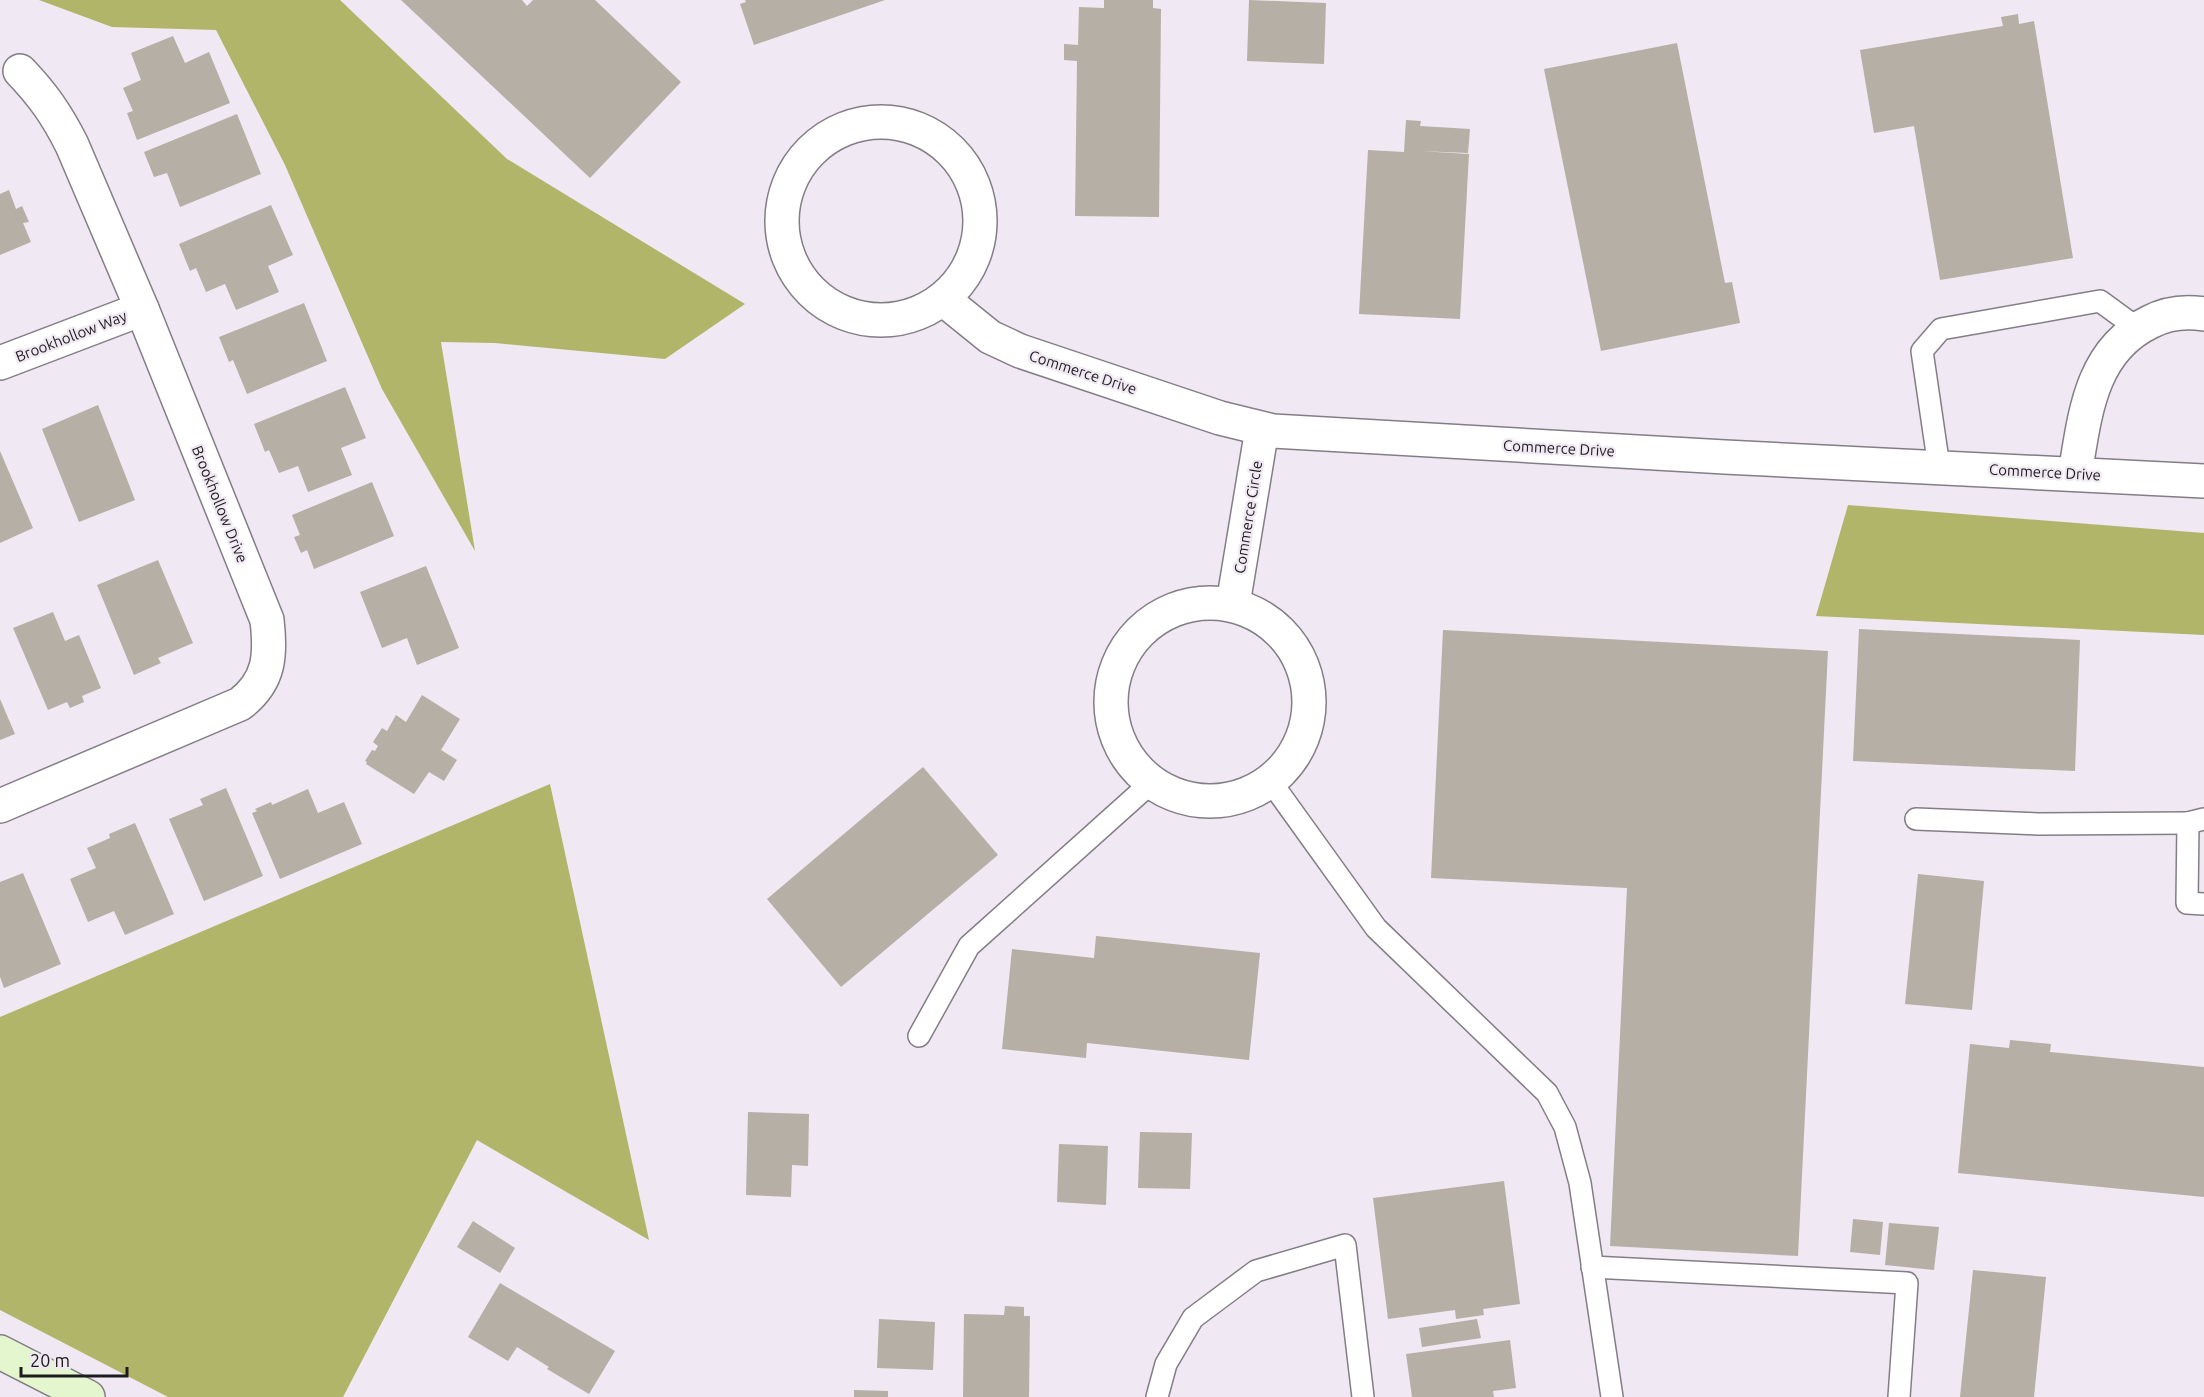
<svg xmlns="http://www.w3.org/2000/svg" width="2204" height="1397" font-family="Ubuntu,sans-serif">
	<rect width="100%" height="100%" fill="#f0e8f2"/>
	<g fill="#b0b56a">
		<path d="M39,0H340L507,159L745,304L665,359L495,343L441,342L475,551L382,389L285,165L216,30L112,27Z"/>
		<path d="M1848,505L2204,533V635L1816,616Z"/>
		<path d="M550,784L649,1240L477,1140L343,1397H168L0,1310V1017Z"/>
	</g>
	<g fill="#b6afa5">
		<path d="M401,0H522L527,6L533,0H595L681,82L590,178Z"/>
		<path d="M745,0H885L754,45L740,4L746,2Z"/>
		<path d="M1104,0H1153V8L1161,9L1159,217L1075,216L1077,61L1064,60V44L1078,45L1079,7L1104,8Z"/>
		<path d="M1249,0L1326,3L1324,64L1247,61Z"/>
		<path d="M2018,14L2019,24L2034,21L2073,258L1940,280L1914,126L1874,133L1860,50L2003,26L2001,17Z"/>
		<path d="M173,36L185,63L209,52L230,103L137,140L127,113L133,111L123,88L141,80L131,53Z"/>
		<path d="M1677,43L1725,283L1732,282L1740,323L1601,351L1544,69Z"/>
		<path d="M237,114L261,174L180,207L167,173L154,177L144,152Z"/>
		<path d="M1406,120L1421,121L1420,126L1470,129L1468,153L1419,151L1469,154L1460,319L1359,314L1368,150L1404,152Z"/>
		<path d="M9,190L16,209L22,206L29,222L23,223L31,242L0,255V194Z"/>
		<path d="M271,205L293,255L268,266L279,292L236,310L225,284L206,292L196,268L190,271L179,244Z"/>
		<path d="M304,303L327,361L247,394L233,360L229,362L219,337Z"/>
		<path d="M345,387L366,438L341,448L352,475L308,492L298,466L279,473L269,450L265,452L254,424Z"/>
		<path d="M98,405L135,500L79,522L42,429Z"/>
		<path d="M0,451L33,528L0,543Z"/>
		<path d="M372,482L394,536L314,569L307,550L301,553L294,537L300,535L292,515Z"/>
		<path d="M158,560L193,643L158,658L161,663L134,675L97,585Z"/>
		<path d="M426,566L459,648L417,665L407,638L382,648L360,592Z"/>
		<path d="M53,612L65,641L79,635L101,688L82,696L84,702L70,708L67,702L48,710L13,628Z"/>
		<path d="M1859,629L2080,640L2075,771L1853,761Z"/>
		<path d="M1443,630L1828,651L1798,1256L1610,1246L1627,888L1431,878Z"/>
		<path d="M422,695L460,719L441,750L457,760L444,781L429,772L414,794L366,764L367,762L365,761L372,750L375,751L378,746L373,742L382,728L387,731L396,715L406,722Z"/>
		<path d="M0,699L15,734L0,740Z"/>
		<path d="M923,767L998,855L841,987L767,899Z"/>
		<path d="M226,788L263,876L204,901L169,819L203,805L200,799Z"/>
		<path d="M308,789L318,813L344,802L362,844L280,879L252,813L257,811L255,809L271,802L272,805Z"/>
		<path d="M135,823L174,914L125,935L114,911L88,922L70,879L96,868L87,848L110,838L109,834Z"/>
		<path d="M23,873L61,964L4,988L0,977V882Z"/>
		<path d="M1918,874L1984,881L1972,1010L1905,1004Z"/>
		<path d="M1096,936L1260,953L1249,1060L1087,1043L1086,1058L1002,1049L1012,949L1094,958Z"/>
		<path d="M2010,1040L2051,1044L2050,1052L2204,1067V1197L1958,1173L1970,1044L2009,1048Z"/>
		<path d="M748,1112L809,1114L808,1166L792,1165L791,1197L746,1195Z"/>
		<path d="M1140,1132L1192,1133L1190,1189L1138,1188Z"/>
		<path d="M1059,1144L1108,1146L1106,1205L1057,1202Z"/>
		<path d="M1504,1181L1520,1304L1483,1309L1484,1315L1456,1319L1455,1310L1388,1319L1373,1198Z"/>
		<path d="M1853,1219L1883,1222L1880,1255L1850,1252Z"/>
		<path d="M473,1221L515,1248L500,1273L457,1247Z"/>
		<path d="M1889,1223L1939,1227L1934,1270L1885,1265Z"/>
		<path d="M1973,1270L2046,1277L2034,1397H1960Z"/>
		<path d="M500,1283L615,1351L589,1394L547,1369L549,1367L517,1347L508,1361L468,1337Z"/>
		<path d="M1005,1306L1024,1307V1316H1030L1029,1397H963L964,1314L1004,1315Z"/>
		<path d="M879,1319L935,1322L933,1370L877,1368Z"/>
		<path d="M1477,1319L1481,1338L1422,1347L1419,1328Z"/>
		<path d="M1510,1340L1516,1388L1493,1391L1494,1397H1412L1406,1354Z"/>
		<path d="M854,1390L888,1391V1397H854Z"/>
	</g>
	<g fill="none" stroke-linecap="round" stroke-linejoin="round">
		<g stroke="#847d86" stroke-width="24">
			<g id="lane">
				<path d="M1939,467L1922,351L1941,329L2100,301L2137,328"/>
				<path d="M1271,782L1376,928L1547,1093L1565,1127L1580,1183L1612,1397"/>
				<path d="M1916,819L2039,824L2188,823"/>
				<path d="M2204,819L2188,823L2187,903L2204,904"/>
				<path d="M919,1036L969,946L1152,782"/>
				<path d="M1592,1267L1907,1283L1899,1397"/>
				<path d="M1157,1397L1166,1364L1193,1318L1256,1271L1345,1245L1363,1397"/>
			</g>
		</g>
		<g stroke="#847d86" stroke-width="36">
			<g id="street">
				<circle cx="881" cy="221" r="99"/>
				<path d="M943,299L990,337L1020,351L1220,418L1273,431L1725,457L2204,481"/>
				<path d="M0,363L142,309"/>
				<path d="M2075,474C2085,415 2090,351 2150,322C2167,313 2185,311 2204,314"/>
				<circle cx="1210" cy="702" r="99"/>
				<path d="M1233,604L1262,429"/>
				<path d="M0,806L240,704C270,681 271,655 267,620L142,309L72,145C57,115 43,95 20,71"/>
			</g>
		</g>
		<g stroke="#847d86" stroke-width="36">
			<path id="secondary" d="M0,1352L88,1397"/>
		</g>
		<use href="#lane" stroke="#fff" stroke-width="21"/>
		<use href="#street" stroke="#fff" stroke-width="33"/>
		<use href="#secondary" stroke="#e3f6cd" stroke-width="33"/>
	</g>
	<g text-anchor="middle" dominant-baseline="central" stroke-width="4.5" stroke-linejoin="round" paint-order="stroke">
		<g font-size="15" fill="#1e1b1e" stroke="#f0e8f2">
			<text transform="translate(71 336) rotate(-21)">Brookhollow Way</text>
			<text transform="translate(1083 372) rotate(18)">Commerce Drive</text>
			<text transform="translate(1559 448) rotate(3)">Commerce Drive</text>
			<text transform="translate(2045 472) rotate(3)">Commerce Drive</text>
			<text transform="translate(220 504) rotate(68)">Brookhollow Drive</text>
			<text transform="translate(1248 517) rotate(-81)">Commerce Circle</text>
		</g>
	</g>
	<path d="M21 1367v9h106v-9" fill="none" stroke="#1e1b1e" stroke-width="3"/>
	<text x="30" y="1367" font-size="18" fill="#1e1b1e" stroke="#f0e8f2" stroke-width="4.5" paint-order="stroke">20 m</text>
</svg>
